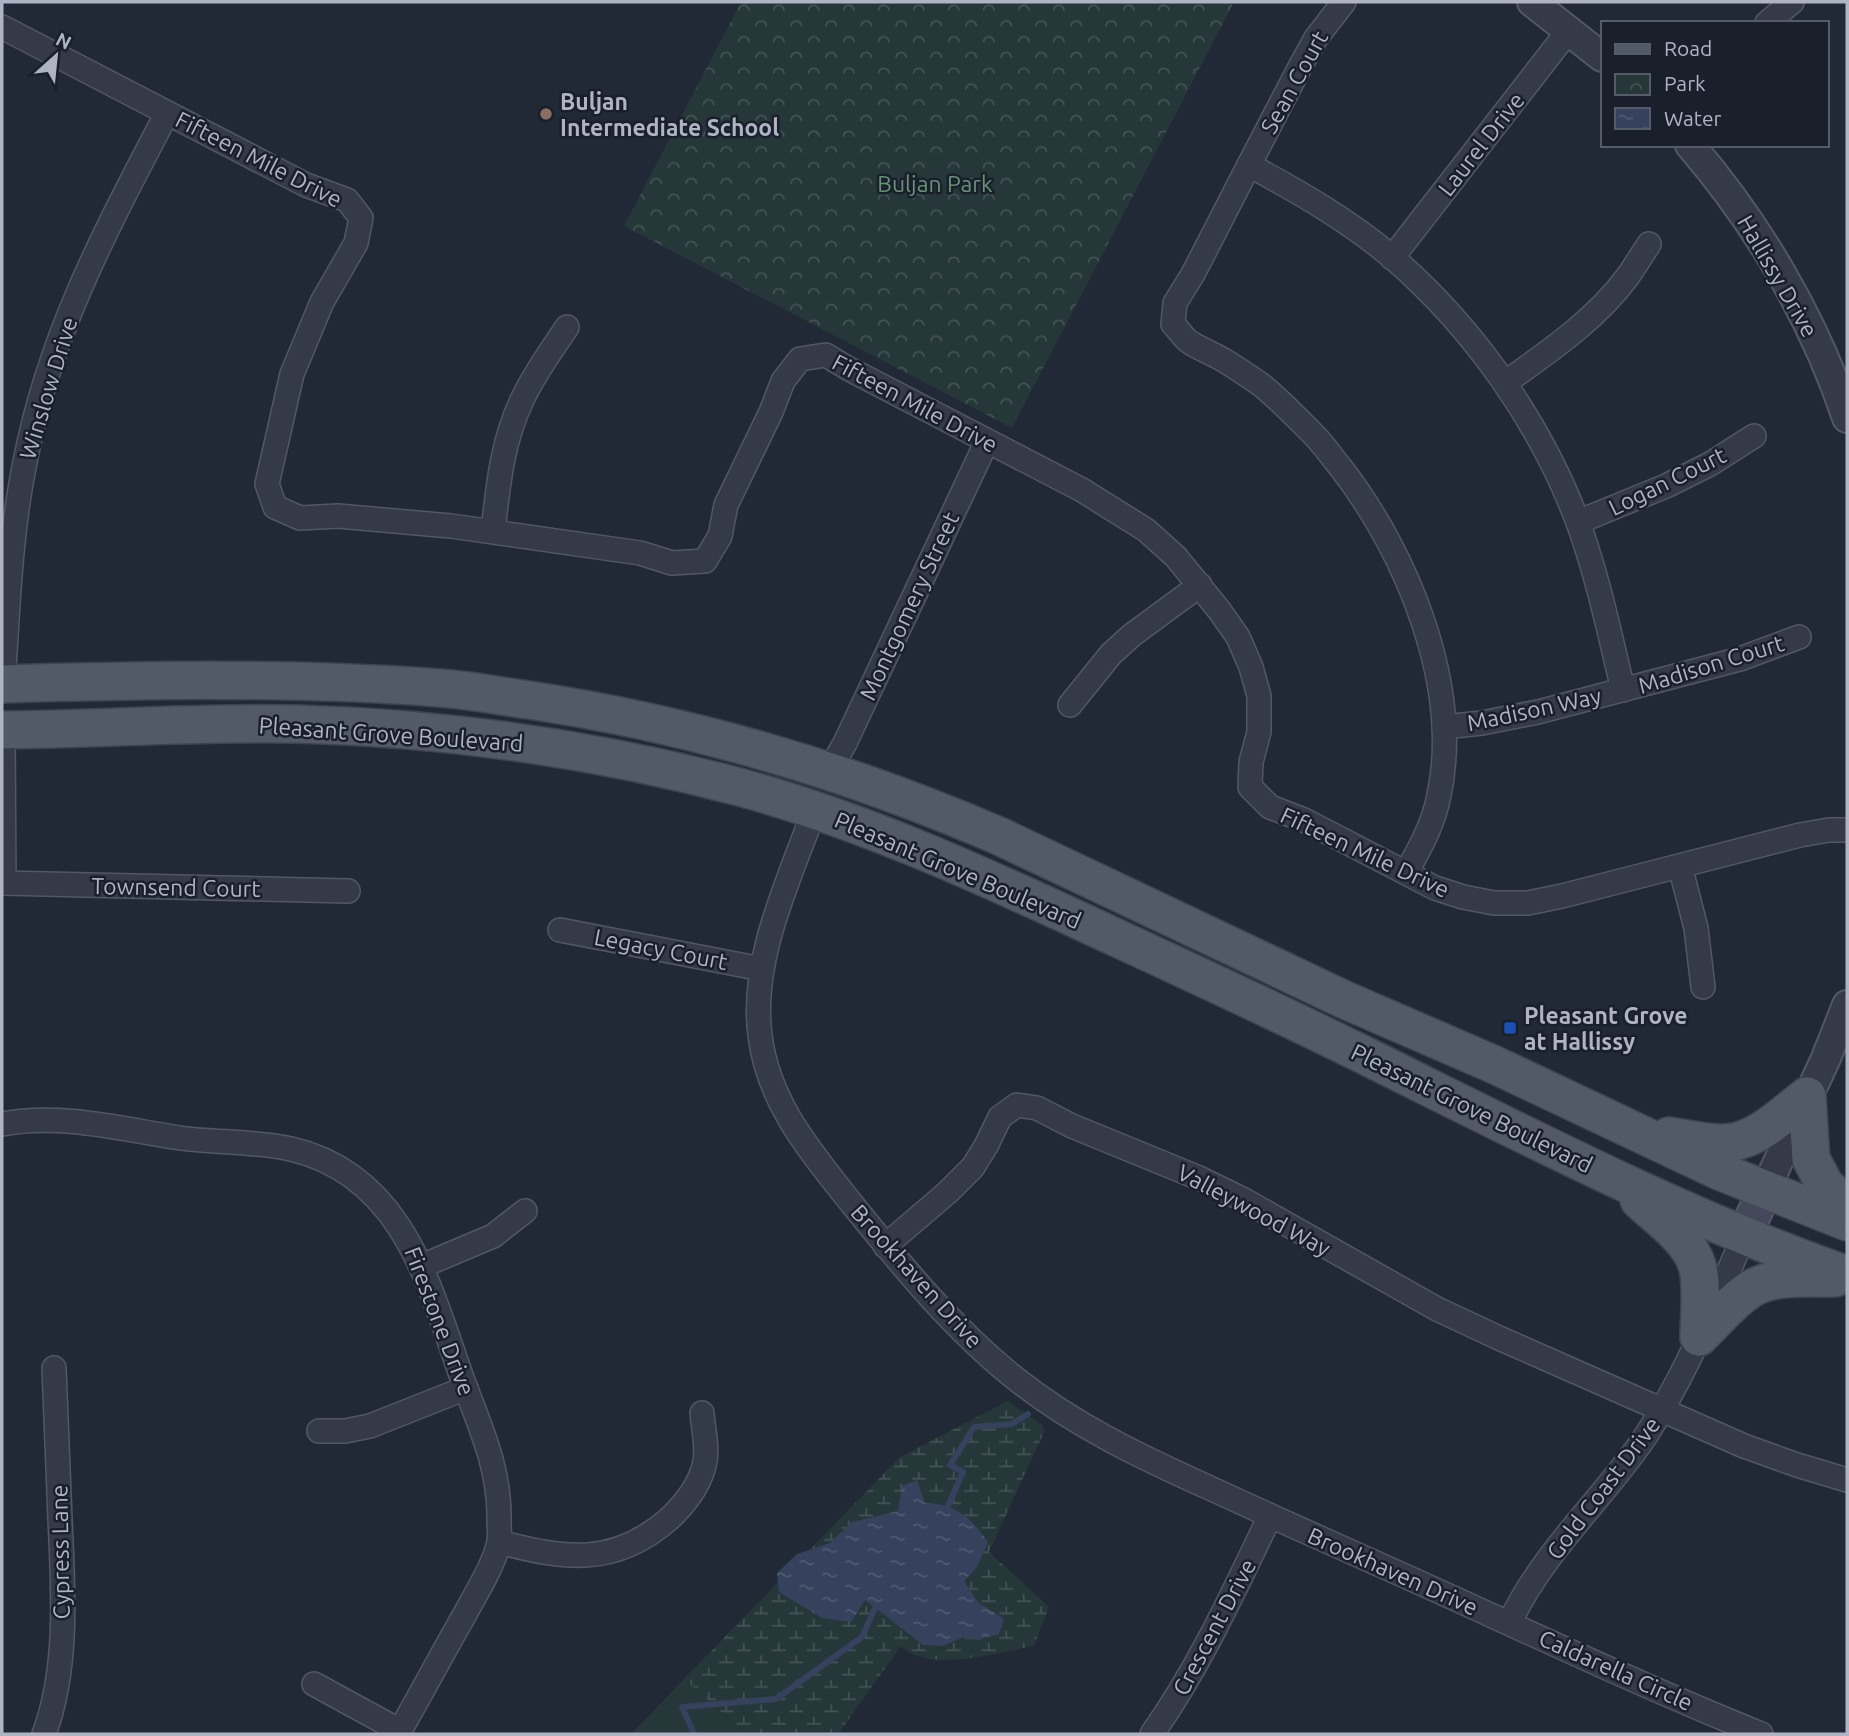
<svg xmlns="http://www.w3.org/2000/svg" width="1849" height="1736" font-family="Ubuntu,sans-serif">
	<defs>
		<pattern id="wetland-marsh" width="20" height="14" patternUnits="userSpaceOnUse" patternTransform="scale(1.75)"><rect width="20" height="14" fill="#26373a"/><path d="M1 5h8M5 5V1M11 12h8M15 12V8" fill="none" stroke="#435255"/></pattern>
		<pattern id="park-crowns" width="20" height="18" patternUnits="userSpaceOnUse" patternTransform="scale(1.75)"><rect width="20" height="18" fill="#26373a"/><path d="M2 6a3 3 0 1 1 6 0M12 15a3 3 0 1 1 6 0" fill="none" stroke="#435255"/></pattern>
		<pattern id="water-ripples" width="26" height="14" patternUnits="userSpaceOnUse" patternTransform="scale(1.75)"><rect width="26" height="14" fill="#35415d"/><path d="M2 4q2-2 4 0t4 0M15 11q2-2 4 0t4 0" fill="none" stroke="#505a73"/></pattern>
	</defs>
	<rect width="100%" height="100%" fill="#212836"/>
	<path fill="#26373a" d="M684,1679L746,1734H631Z"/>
	<path fill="url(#wetland-marsh)" d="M1008,1401L1042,1425L1045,1430L989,1552L1049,1607L1034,1646C999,1652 927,1674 901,1646L838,1734H746L684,1679L900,1457Z"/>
	<path fill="url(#park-crowns)" d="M741,2H1234L1012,428L624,226Z"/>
	<path fill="url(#water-ripples)" d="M917,1480L925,1503C955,1503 971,1518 988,1542L977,1567L964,1581L978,1602L1004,1619L999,1634L977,1640L964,1637L942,1646L923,1645L865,1600L851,1622L822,1618L779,1592L777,1573L797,1554L830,1543L852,1522L898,1511L902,1486Z"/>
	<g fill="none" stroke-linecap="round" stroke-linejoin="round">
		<g stroke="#35415d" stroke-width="6">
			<path d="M948,1506L963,1472L950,1465L974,1427L1012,1424L1028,1414"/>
			<path d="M694,1734L682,1707L776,1699L862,1637L875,1608"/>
		</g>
		<g stroke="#525765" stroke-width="26">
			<g id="minor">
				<path d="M1767,23L1792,2"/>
				<path d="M2,27L306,185L347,200L361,218L356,243L322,302L292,374L267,484L275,507L300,518L338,516L451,526L640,553L672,563L705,561L720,536L726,505L771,412L783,381L800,359L826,355L849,369L1082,490L1146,530L1176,557L1219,610L1238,637L1251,667L1259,696V732L1251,762L1250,787L1270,807L1304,820L1435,888L1463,897L1494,903H1528L1562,896L1800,835L1829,830H1847"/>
				<path d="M1249,165L1301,65L1316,38L1344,2"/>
				<path d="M1392,258L1569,30"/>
				<path d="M1505,383C1548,352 1596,320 1628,276C1635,266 1642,255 1649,244"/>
				<path d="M1578,522L1666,486L1710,464L1754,436"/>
				<path d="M493,531C498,486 502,442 522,400C534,374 551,351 567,327"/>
				<path d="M3,684C8,610 10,535 25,462C50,332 107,228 167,113"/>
				<path d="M1070,705L1111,654L1132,635L1200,585"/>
				<path d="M1444,727L1482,723L1538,712L1740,659L1799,637"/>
				<path d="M3,730L4,883"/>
				<path d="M829,771L845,743L987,441"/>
				<path d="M814,811C789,880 750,960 760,1035C768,1103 811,1152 852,1204C902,1266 953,1329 1016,1379C1075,1426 1143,1458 1212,1489C1264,1513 1317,1537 1369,1560C1500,1618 1629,1681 1761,1734"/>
				<path d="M1680,866L1696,928L1703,987"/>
				<path d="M1406,873C1420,848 1434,823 1439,795C1462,686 1407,553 1341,468C1332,457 1324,445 1314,435C1297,418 1279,399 1260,384C1248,376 1237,368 1225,361C1214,354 1202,350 1191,343C1184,339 1179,330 1173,324L1175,303L1193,274L1249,165C1299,192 1348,220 1392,257C1474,328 1541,423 1579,525C1598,578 1610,635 1623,690"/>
				<path d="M2,883L348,891"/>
				<path d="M560,930L762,969"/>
				<path d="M2,1124C61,1113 121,1129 180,1138C216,1143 256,1141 291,1149C403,1175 429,1285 462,1378C480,1427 500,1467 499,1521C499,1527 500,1535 499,1542C494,1565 476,1593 465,1614C442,1654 421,1694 398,1734"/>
				<path d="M885,1246L948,1192L973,1167L986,1146L1000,1117L1017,1105L1037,1108L1072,1126L1199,1178L1244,1200L1437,1309L1499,1338L1744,1446L1797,1465L1847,1480"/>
				<path d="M422,1266L493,1236L525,1211"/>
				<path d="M319,1431H345L370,1426L466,1388"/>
				<path d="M499,1542C565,1559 614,1567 669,1519C686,1503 701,1484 705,1461C708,1447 703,1428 702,1413"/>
				<path d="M1510,1622C1542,1553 1602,1500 1645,1437C1686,1375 1714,1304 1744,1236"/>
				<path d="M314,1684L400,1731"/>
				<path d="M44,1734C69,1667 63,1588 60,1518C58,1468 56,1418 54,1368"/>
				<path d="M1152,1734C1200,1666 1234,1591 1270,1516"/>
			</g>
		</g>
		<g stroke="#525765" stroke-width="32">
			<g id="tertiary">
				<path d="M1532,2L1602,57"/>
				<path d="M1690,145C1758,224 1814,319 1847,418"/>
				<path d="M1765,1190L1826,1058L1847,1005"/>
			</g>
		</g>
		<g stroke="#525765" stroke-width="37">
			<path id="secondary" d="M1744,1236L1765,1190"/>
		</g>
		<g stroke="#3e4351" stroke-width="40">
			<g id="primary">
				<path d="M2,684C148,680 294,677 440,688C469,690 499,696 529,700C691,724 848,771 999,836L1345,1000L1495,1065L1719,1171L1847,1222"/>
				<path d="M2,730C100,729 198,722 296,724C447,728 597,749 743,788C863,821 977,873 1089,925C1184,969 1280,1013 1374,1060C1529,1137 1683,1217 1847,1275"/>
				<path d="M1807,1096L1811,1159L1825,1185L1847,1207"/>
				<path d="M1669,1136C1691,1139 1722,1148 1744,1139C1767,1131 1788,1110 1807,1096"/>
				<path d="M1639,1200C1658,1218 1689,1239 1697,1265C1703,1284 1699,1316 1699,1337"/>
				<path d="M1699,1337C1715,1322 1730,1303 1748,1291C1771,1274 1809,1279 1835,1278"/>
			</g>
		</g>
		<use href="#minor" stroke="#343a47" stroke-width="23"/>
		<use href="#tertiary" stroke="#343a47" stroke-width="28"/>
		<use href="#secondary" stroke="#43495a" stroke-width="33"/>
		<use href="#primary" stroke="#525967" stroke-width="37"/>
	</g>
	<circle fill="#8d6e63" stroke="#1a1f2c" stroke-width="2.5" cx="546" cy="114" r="7"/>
	<rect fill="#1a4fb4" stroke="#1a1f2c" stroke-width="2.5" x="1503" y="1021" width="14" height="14" rx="3.5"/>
	<g text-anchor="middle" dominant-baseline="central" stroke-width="5" stroke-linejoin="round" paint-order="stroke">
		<g font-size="23" fill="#afb4c4" stroke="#1a1f2c">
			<text transform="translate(1294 82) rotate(-61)">Sean Court</text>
			<text transform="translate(1481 144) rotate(-52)">Laurel Drive</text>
			<text transform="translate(259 159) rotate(27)">Fifteen Mile Drive</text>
			<text transform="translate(1778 276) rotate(60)">Hallissy Drive</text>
			<text transform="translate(48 388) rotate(-73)">Winslow Drive</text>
			<text transform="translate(915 403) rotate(28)">Fifteen Mile Drive</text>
			<text transform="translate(1667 481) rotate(-26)">Logan Court</text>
			<text transform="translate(909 606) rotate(-65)">Montgomery Street</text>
			<text transform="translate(1711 664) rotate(-17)">Madison Court</text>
			<text transform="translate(1534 709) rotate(-12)">Madison Way</text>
			<text transform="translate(391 734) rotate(4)">Pleasant Grove Boulevard</text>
			<text transform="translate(1365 852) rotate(25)">Fifteen Mile Drive</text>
			<text transform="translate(958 870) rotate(23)">Pleasant Grove Boulevard</text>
			<text transform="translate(176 887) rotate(1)">Townsend Court</text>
			<text transform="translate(661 949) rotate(11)">Legacy Court</text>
			<text transform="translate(1472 1108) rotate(26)">Pleasant Grove Boulevard</text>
			<text transform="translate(1254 1210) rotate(28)">Valleywood Way</text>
			<text transform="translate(917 1276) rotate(48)">Brookhaven Drive</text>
			<text transform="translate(440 1321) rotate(69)">Firestone Drive</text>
			<text transform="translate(1603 1488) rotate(-53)">Gold Coast Drive</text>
			<text transform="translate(60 1552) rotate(-91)">Cypress Lane</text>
			<text transform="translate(1393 1571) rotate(24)">Brookhaven Drive</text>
			<text transform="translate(1214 1627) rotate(-62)">Crescent Drive</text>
			<text transform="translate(1616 1670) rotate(24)">Caldarella Circle</text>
		</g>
		<g font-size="23" font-weight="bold" fill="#afb4c4" stroke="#1a1f2c" text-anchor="start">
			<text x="560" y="101">Buljan<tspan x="560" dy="26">Intermediate School</tspan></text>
			<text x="1524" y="1015">Pleasant Grove<tspan x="1524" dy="26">at Hallissy</tspan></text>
		</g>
		<g font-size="23" fill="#679376" stroke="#1a1f2c">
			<text x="935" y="183">Buljan Park</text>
		</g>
	</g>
	<rect width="1849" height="1736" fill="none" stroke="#afb4c4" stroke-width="7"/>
	<rect x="1601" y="21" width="228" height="126" fill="#1a1f2c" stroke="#565b69" stroke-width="2"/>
	<rect x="1615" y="44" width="35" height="10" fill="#525967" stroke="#565b69" stroke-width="2"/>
	<text x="1664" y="56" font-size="21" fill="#afb4c4">Road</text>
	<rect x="1615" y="74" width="35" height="21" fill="url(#park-crowns)" stroke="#565b69" stroke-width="2"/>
	<text x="1664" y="91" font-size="21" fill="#afb4c4">Park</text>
	<rect x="1615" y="108" width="35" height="21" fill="url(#water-ripples)" stroke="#565b69" stroke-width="2"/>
	<text x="1664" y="126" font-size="21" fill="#afb4c4">Water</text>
	<g transform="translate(56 56) rotate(27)" stroke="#1a1f2c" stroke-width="5" paint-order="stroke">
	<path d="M0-5L12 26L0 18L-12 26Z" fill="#afb4c4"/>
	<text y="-10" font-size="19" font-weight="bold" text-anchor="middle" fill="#afb4c4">N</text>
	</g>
</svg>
